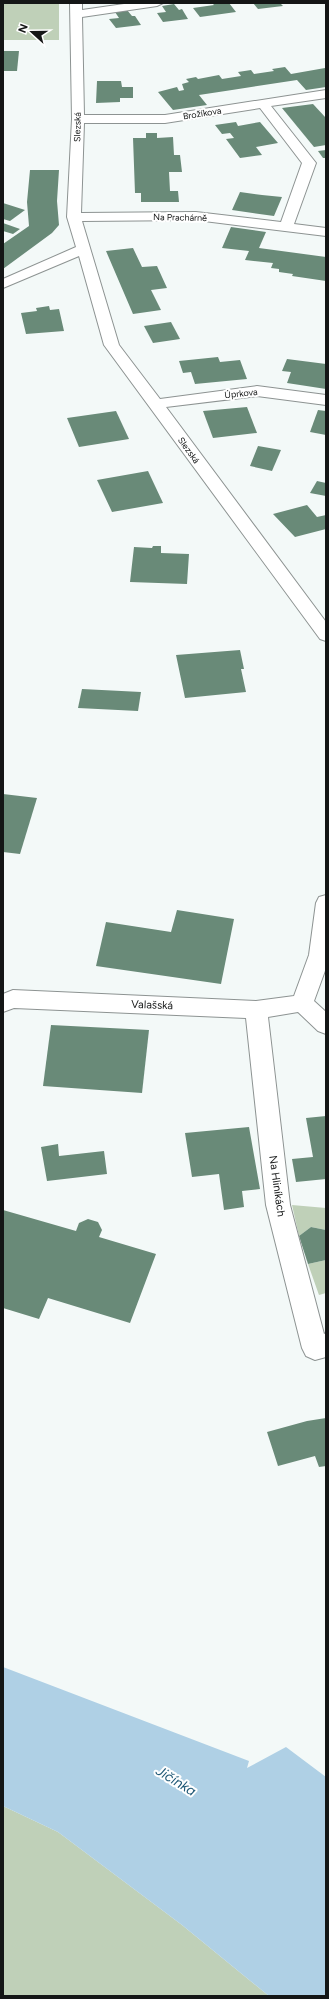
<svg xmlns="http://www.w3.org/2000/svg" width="329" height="1999" font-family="Figtree,sans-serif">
	<rect width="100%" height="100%" fill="#f3f9f8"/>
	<g fill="#bfd0b8">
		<rect x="3" y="3" width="56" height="37"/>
		<path d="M292,1205L326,1208V1230L311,1227L299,1236Z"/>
		<path d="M326,1260V1293L319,1295L308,1264Z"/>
		<path d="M3,1806L58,1832L182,1925L269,1996H3Z"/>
	</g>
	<path fill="#afd0e5" d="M3,1667L249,1761L247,1768L286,1747L326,1777V1996H269L182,1925L58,1832L3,1806Z"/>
	<g fill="#698a78">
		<path d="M212,3H229L236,12L200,17L193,8L214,5Z"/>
		<path d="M253,3H280L283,6L258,9Z"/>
		<path d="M174,4L179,10L182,9L188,19L163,22L157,13L166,12L162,6Z"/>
		<path d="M127,10L132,16H135L141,25L116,28L109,19L119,18L115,12Z"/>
		<path d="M3,51H19L17,71H3Z"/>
		<path d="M285,67L291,74L325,68L326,87L306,90L297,80L232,90L199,95L207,105L173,110L158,92L177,87L179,91L184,90L182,84L189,82L186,79L196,77L198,79L219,75L222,79L241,76L238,72L251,70L254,74L274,71L272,69Z"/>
		<path d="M97,81H121L122,87H133V98H120V102L96,103Z"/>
		<path d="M313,104L326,118V145L314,147L282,108Z"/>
		<path d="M236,122L238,126L260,122L278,143L256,147L262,155L240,158L226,139L234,138L230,133L222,134L215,125Z"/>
		<path d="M146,133H157V138L173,137L174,155H180L182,172H169L170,191H178L179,202H141V193H135L133,138H146Z"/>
		<path d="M326,150V158H323L318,151Z"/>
		<path d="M30,170H59L57,201L59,225L52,233L3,269V244L29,226L27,202Z"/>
		<path d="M240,192L262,195L282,197L274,216L232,210Z"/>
		<path d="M3,203L25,210L10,221L3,219Z"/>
		<path d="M3,223L20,229L13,234L3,231Z"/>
		<path d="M231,227L266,232L259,248L326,257V281L292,276L293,274L279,272V269L271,268L273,263L245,260L249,251L222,248Z"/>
		<path d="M133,248L142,267L157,266L167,288L151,290L161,310L133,314L106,251Z"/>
		<path d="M49,306L50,310L59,309L64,331L26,334L21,313L37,311L36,308Z"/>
		<path d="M171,322L180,339L153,343L144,326Z"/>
		<path d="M218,357L220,362L240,360L247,379L195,384L191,372L183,373L179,361Z"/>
		<path d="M287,359L326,364V389L287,383L291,372L282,371Z"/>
		<path d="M247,407L257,433L213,438L203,411Z"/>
		<path d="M318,410L326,411V435L310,432Z"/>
		<path d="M116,411L129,439L79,447L67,418Z"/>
		<path d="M258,446L281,450L272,471L250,466Z"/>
		<path d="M148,471L163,503L112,512L97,480Z"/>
		<path d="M317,481L326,483V496L310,493Z"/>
		<path d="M307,505L317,517L326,515V529L295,537L273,514Z"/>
		<path d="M153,546H161V553L189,554L187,584L130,582L134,547L152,548Z"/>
		<path d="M240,650L244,669H241L246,692L185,698L176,655Z"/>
		<path d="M82,689L141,692L138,711L78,708Z"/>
		<path d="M3,794L37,798L20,854L3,852Z"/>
		<path d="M177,910L234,919L221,984L96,966L106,922L171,932Z"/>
		<path d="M51,1025L149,1030L142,1093L43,1086Z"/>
		<path d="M326,1116V1179L296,1182L292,1159L313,1157L306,1118Z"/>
		<path d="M249,1127L260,1189L242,1191L244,1207L224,1210L219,1174L192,1177L185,1133Z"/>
		<path d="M58,1144L59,1156L104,1151L107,1174L47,1181L41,1147Z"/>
		<path d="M3,1210L76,1231L79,1223L88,1219L98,1222L102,1230L99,1237L156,1254L130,1323L48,1298L39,1319L3,1308Z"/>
		<path d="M311,1227L326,1230V1260L308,1264L299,1236Z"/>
		<path d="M326,1418V1466L319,1467L315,1456L278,1466L267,1432L307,1421Z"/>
	</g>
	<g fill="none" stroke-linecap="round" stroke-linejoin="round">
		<g stroke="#8d9392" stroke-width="2">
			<g id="minor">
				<path d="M70,3H82V10L131,3H163L157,6L82,17L84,115H165L326,90V98L271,106L316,163L294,224L326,228V236L196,220L82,221L119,345L160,399L257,386L326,395V405L257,396L166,407L326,622V641L320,639L104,345L79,256L3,288V279L76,247L67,217L72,119ZM260,108L302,163L281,222L196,212L81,213L84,123H165Z"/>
				<path d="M326,895V968L314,1001L326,1012V1034L318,1031L298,1012L268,1017L290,1205L324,1334L326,1333V1357L315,1360L306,1356L302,1348L266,1205L246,1018L14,1008L3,1012V994L13,990L256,1001L294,996L309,955L316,903L319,897Z"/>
			</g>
		</g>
		<use href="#minor" fill="#fff" fill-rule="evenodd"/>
	</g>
	<g text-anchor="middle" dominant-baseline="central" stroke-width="4" stroke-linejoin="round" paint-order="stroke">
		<g font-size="9" fill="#141616" stroke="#fff">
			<text transform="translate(202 113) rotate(-9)">Brožíkova</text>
			<text transform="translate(77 127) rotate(-89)">Slezská</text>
			<text transform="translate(180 217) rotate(1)">Na Prachárně</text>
			<text transform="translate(241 393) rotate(-6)">Úprkova</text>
			<text transform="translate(189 450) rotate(54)">Slezská</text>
		</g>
		<g font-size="11" fill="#141616" stroke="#fff">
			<text transform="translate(152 1005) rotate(2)">Valašská</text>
			<text transform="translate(277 1186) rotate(82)">Na Hliníkách</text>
		</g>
		<g font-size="14" font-style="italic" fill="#205977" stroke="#fff">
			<text transform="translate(176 1781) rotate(32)">Jičínka</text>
		</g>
	</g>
	<rect width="329" height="1999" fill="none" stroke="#141616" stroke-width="8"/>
	<g transform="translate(32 32) rotate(291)" stroke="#ffffff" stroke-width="3" paint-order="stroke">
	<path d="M0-3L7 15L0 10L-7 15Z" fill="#141616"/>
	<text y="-6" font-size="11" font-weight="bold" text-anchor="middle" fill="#141616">N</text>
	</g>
</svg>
